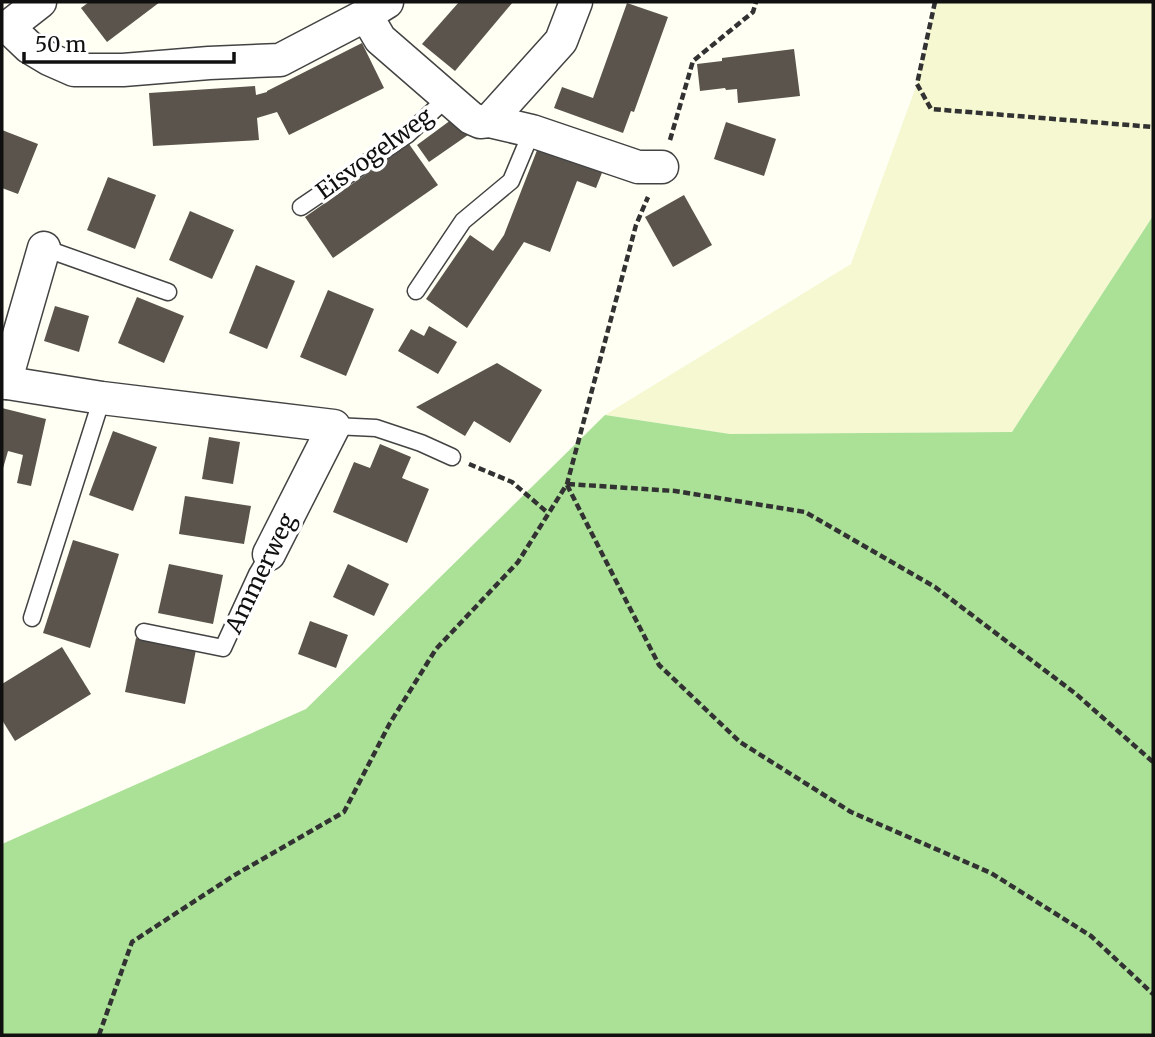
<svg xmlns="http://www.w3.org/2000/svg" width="1155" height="1037" font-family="Merriweather,serif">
	<rect width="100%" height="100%" fill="#fffff4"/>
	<path fill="#f5f8d1" d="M935,2H1153V216L1012,432L730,434L605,415L851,264L917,84Z"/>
	<path fill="#abe097" d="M1153,216V1035H2V844L306,709L605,415L730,434L1012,432Z"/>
	<g fill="#5a544c">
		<path d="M89,2H160L107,42L81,8Z"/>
		<path d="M459,2H513L455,71L422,44Z"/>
		<path d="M627,3L668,17L634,112L631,111L623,133L554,108L562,87L593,98Z"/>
		<path d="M362,43L384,88L289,135L277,112L257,118L259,140L153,146L149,93L255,86L256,95L267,92V91Z"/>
		<path d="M794,49L800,96L738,103L737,89L726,90L725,88L700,91L697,64L722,61V58Z"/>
		<path d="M455,117L468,135L429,162L417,145Z"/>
		<path d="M726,122L776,139L764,176L714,159Z"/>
		<path d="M2,130L38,144L18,194L2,188Z"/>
		<path d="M541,140L605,165L596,188L577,181L550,252L524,242L467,328L426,299L470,235L493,251L504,235Z"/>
		<path d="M409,144L438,185L333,258L305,217Z"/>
		<path d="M108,177L156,195L135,249L87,230Z"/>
		<path d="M684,195L712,245L673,267L645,217Z"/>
		<path d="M190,211L234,230L212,279L169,260Z"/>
		<path d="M256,265L295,281L267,349L229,333Z"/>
		<path d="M328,290L374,309L346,376L300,357Z"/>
		<path d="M137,297L184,316L164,363L118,343Z"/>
		<path d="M55,306L89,316L79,352L44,341Z"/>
		<path d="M429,326L457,342L438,374L398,351L411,329L424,336Z"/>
		<path d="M497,363L542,390L510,443L474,421L465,436L416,407Z"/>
		<path d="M2,408L46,419L31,486L17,483L23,455L8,451L2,472Z"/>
		<path d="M113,431L157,447L133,511L89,495Z"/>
		<path d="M209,437L240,442L233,484L202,479Z"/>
		<path d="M380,444L411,457L402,478L429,489L407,543L333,512L354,462L370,468Z"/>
		<path d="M185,496L251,506L244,544L179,534Z"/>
		<path d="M73,540L119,554L90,648L43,633Z"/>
		<path d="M169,564L223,575L213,624L158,613Z"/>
		<path d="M348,564L389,584L374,616L333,597Z"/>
		<path d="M310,621L348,635L336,668L298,654Z"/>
		<path d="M136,638L196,650L185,704L125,692Z"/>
		<path d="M62,647L91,694L15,741L2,720V684Z"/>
	</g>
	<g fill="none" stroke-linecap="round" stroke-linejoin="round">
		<g stroke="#434343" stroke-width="19">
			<g id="service">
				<path d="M301,207L407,135L447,98"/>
				<path d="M44,248L168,292"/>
				<path d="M416,291L463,221L511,181L532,131"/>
				<path d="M334,426L376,428L421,443L452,457"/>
				<path d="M32,618L102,398"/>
				<path d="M144,632L223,648L257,574L269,554"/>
			</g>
		</g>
		<g stroke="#434343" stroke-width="35">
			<g id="minor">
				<path d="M366,15L380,39L471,118L480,122L489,121L532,131L638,167H662"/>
				<path d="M8,27L29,47L49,59L74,70H123L209,63L280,60L366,15L387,2"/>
				<path d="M8,27L40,2"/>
				<path d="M489,121L561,41L576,2"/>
				<path d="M2,382L102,398L334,426L269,554"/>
				<path d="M5,383L44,248"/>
			</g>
		</g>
		<g stroke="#323232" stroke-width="4.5" stroke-dasharray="7 3.5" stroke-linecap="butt">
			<path d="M935,2L917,84L931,109L1153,127"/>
			<path d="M670,140L693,61L753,12L756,2"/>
			<path d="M469,464L512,482L548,513"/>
			<path d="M568,484L675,491L805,512L935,587L1076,694L1153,762"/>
			<path d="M567,485L659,665L740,742L851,812L991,873L1091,936L1153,994"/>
			<path d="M99,1035L132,942L233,876L344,812L390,723L436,649L518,562L567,484L636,225L648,197"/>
		</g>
		<use href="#service" stroke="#fff" stroke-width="16"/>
		<use href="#minor" stroke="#fff" stroke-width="32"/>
	</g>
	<g text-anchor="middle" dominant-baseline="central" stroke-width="7" stroke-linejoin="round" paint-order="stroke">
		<g font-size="23" fill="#101010" stroke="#fff">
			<text transform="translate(374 153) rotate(-36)">Eisvogelweg</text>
			<text transform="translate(260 573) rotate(-64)">Ammerweg</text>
		</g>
	</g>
	<rect width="1155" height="1037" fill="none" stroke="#101010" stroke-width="7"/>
	<path d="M24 52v10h210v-10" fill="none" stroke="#101010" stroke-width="3.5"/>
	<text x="35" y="52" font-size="21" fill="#101010" stroke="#ffffff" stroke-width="5" paint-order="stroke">50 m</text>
</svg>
